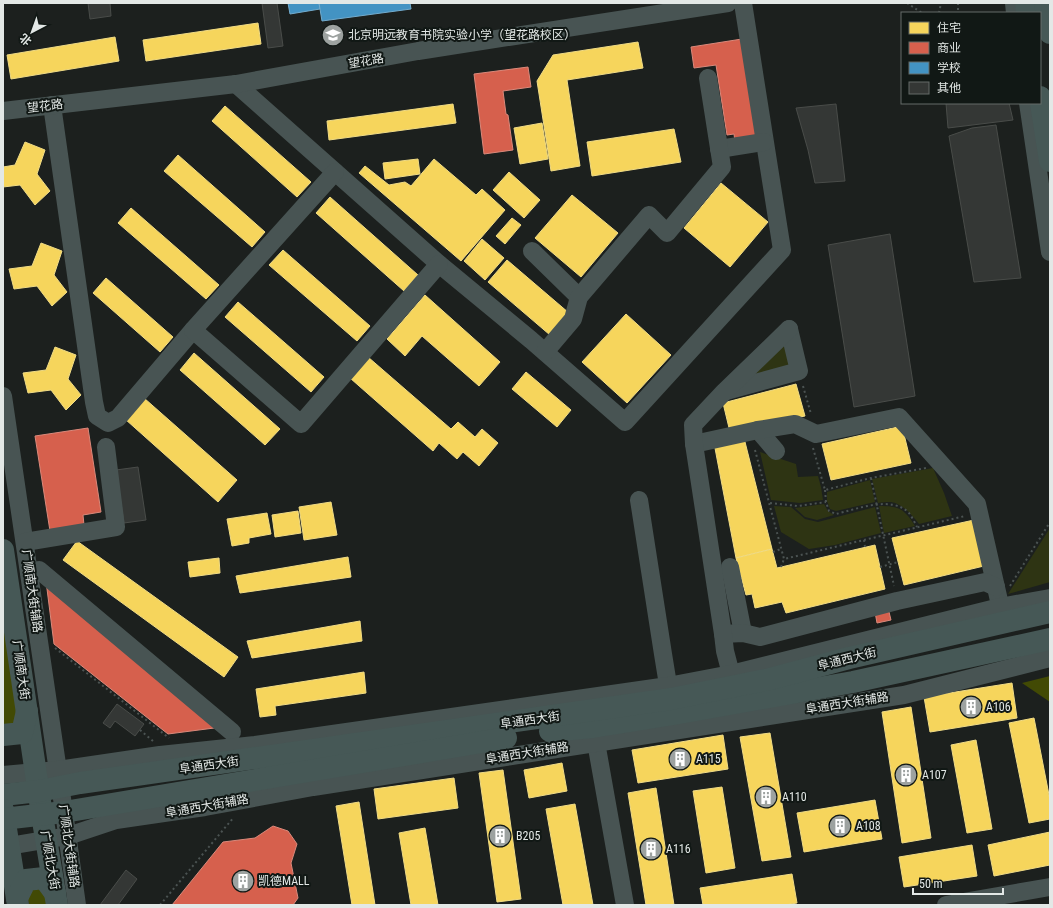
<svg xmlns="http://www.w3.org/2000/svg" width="1053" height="908" font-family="'Roboto Condensed','Noto Sans SC',sans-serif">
	<rect width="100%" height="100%" fill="#1c201e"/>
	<g fill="#2e3413">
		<path d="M787,335L795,368L736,385Z"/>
		<path d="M760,452L796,464L798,477L818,476L821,487L823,500L800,503L771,500Z"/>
		<path d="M933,468L944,493L952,516L919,524C912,515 903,504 891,502C887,502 882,502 878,503L872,479Z"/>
		<path d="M870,480L875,502L836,511L830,509L827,501V492Z"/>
		<path d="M824,504L828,511L834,515L817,520L805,517L795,508Z"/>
		<path d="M774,506L791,507L805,519L818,522L875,507L881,533L835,545L809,549L781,532Z"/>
		<path d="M879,506C898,506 904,508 915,526L884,533Z"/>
		<path d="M1050,528V582L1008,594Z"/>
	</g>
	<g fill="#424a04">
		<path d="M3,610L20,721L16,727L3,724Z"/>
		<path d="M1050,676V702L1022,683Z"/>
		<path d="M39,882L48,905H29L26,890Z"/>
	</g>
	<g fill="#f6d55c" stroke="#f0db85">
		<path d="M258,23L261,44L146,61L143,40Z"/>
		<path d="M115,37L119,61L11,79L7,55Z"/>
		<path d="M638,42L643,68L567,80L580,166L551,171L537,81L553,55Z"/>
		<path d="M453,104L456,123L329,140L327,121Z"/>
		<path d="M225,106L311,182L297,197L212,121Z"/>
		<path d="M542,123L548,159L520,164L514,128Z"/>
		<path d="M674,129L681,162L592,176L587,142Z"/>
		<path d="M25,142L45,150L37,174L50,191L35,205L20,185L3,187V167L15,165Z"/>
		<path d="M178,155L265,232L252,247L164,171Z"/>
		<path d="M418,159L420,174L385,179L383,163Z"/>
		<path d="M434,159L476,195L482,189L505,210L461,261L359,173L365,166L389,185L405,182L411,186Z"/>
		<path d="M509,172L540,200L524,218L493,190Z"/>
		<path d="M721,183L768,222L730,267L684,228Z"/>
		<path d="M572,195L618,233L581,277L535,238Z"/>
		<path d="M330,197L418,275L404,291L316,213Z"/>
		<path d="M131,208L219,285L206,299L118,223Z"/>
		<path d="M512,218L521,225L505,244L496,236Z"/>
		<path d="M482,239L504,258L485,280L464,261Z"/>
		<path d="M41,243L62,251L54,275L67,292L52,306L37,286L14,289L9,269L32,266Z"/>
		<path d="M283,250L370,326L357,341L269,265Z"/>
		<path d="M507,260L569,313L550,335L488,282Z"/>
		<path d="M106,278L173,337L160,352L93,293Z"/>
		<path d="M425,295L500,362L479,386L422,336L405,356L387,339Z"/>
		<path d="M238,302L324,377L311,392L225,317Z"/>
		<path d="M626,314L671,355L627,403L582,362Z"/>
		<path d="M55,347L76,355L68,379L81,395L66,410L51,390L28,393L23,373L46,370Z"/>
		<path d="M194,353L280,429L265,445L180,370Z"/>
		<path d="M368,357L451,429L458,422L475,437L482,429L498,443L479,466L463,452L457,459L439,443L433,451L350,378Z"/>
		<path d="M526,372L571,410L557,427L512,389Z"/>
		<path d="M796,384L805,416L730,432L723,403Z"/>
		<path d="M144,398L237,480L218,502L125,419Z"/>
		<path d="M902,426L911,463L831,480L822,444Z"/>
		<path d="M744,438L772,549L736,558L714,443Z"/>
		<path d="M331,502L337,535L304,540L299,507Z"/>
		<path d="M298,511L301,533L275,537L272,515Z"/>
		<path d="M267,513L271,534L249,538V543L232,546L227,519Z"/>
		<path d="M974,520L984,566L904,585L892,538Z"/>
		<path d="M77,541L238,657L224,677L63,560Z"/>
		<path d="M875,545L885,589L786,613L782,602L755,608L752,594L746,595L736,558L772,549L777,568Z"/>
		<path d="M348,557L351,577L240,593L236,576Z"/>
		<path d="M219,558L220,573L190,577L188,562Z"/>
		<path d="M360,621L362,641L252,658L247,641Z"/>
		<path d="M364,672L366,693L275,706L276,715L260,717L256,689Z"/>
		<path d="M1012,683L1017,718L930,732L924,697Z"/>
		<path d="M911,707L931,838L902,843L882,712Z"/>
		<path d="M1034,718L1050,800V819L1029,823L1009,723Z"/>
		<path d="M770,733L791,857L762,861L740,737Z"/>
		<path d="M723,735L728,769L638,783L632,750Z"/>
		<path d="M976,740L992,829L967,833L951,745Z"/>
		<path d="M562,763L567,791L529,798L524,770Z"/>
		<path d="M503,770L521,899L497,902L479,773Z"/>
		<path d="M454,778L458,808L378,819L374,789Z"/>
		<path d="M722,787L735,868L706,873L693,791Z"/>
		<path d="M656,788L674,905H646L628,793Z"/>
		<path d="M875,800L882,839L804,852L797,813Z"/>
		<path d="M359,802L375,905H352L336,806Z"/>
		<path d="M575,804L593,905H563L546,809Z"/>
		<path d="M425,828L438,905H411L399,833Z"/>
		<path d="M1050,832V865L994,876L988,845Z"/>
		<path d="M972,845L977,876L904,887L899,857Z"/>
		<path d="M792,874L797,903L785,905H703L700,888Z"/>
	</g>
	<g fill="#d6604d" stroke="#da897b">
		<path d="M742,39L758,139L735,142L734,134L727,135L716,65L694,68L691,47Z"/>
		<path d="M528,67L531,87L503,91L506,114L508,115L513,150L484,154L474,74Z"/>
		<path d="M88,428L101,512L83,515L84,525L50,531L35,436Z"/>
		<path d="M46,581L222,727L168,734L54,644Z"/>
		<path d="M888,608L891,620L877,623L875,612Z"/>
		<path d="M273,826L288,831L297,844L291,863L298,898L293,905H172L223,842L255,838Z"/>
	</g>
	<g fill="#4393c3" stroke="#73acce">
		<path d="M288,3H319L320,9L290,14Z"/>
		<path d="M319,3H410L411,9L322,21Z"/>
	</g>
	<g fill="#343735" stroke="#494c49">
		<path d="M88,3H110L111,16L90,19Z"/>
		<path d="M262,3H277L283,46L268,48Z"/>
		<path d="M946,103H1009L1013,120L948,128Z"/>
		<path d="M836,104L845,181L815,183L808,150L796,108Z"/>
		<path d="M996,125L1021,278L974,282L949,136L972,128Z"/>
		<path d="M890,234L915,396L854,407L828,245Z"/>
		<path d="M138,467L146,520L124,523L116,470Z"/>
		<path d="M117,704L144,724L135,736L115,721L110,728L103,723Z"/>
		<path d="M126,870L137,879L118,905H100Z"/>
	</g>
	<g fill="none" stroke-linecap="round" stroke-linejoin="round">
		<g stroke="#4b5352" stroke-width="2" stroke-dasharray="2 3" stroke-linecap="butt">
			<path d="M907,3L922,13"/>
			<path d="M958,3V13"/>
			<path d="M939,13L941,3"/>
			<path d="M803,386L811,414"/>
			<path d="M813,448L825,490L871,478L926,468"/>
			<path d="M755,450L784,559L965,516"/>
			<path d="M871,478L894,586"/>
			<path d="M825,490L826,502L829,511L836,514C857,509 892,495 909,513C912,517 915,523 917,527"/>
			<path d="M770,503L798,506L826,502"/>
			<path d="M864,540L865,547"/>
			<path d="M773,552L781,549"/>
			<path d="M781,567L784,559"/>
			<path d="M880,567L898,562"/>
			<path d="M1010,586L1050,522"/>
			<path d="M55,648L169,738"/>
			<path d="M140,730L153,741"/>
			<path d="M160,905L234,817"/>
		</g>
		<g stroke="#485453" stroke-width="18">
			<path d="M1014,3L1015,13"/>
			<path d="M236,84L439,264L531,340L625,422L782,250L743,3"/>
			<path d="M1028,103L1050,252"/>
			<path d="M52,105L94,402L97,416L108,423L118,418L193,330"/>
			<path d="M3,111L236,84L418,51L728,3"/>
			<path d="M719,149L764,142"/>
			<path d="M335,172L193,330L301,424L439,264"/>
			<path d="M532,251L579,297"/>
			<path d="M545,352L573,319L579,297L649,215L667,233L722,167L708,78"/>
			<path d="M726,391L799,371L789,329"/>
			<path d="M3,396L64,812L77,905"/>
			<path d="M758,430L776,451"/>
			<path d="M694,444L758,430L795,424L816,434L899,417L977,504L1003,618"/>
			<path d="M639,500L663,654L670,697"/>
			<path d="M25,542L116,527L106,447"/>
			<path d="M730,567L743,633"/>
			<path d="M29,572L39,570L232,732"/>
			<path d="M723,634L743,633L760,637L897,601L985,582L996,587"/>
			<path d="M731,674L725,651L723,634L694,444L693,425L724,392L789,329"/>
			<path d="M594,731L625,905"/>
			<path d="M3,775L58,770L160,755L255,745L668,686L731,674L1000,607L1050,598"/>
			<path d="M3,847L68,836L116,820L205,807L313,787L904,695L1050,658"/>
			<path d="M946,905L1050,887"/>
		</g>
		<g stroke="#465856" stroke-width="22">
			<path d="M1026,3L1027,13"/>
			<path d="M1045,3L1050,33"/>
			<path d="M1040,97L1050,161"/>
			<path d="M3,550L42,815L57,905"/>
			<path d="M550,731L593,727L674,714L853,682L1050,639"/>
			<path d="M3,735L22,733L27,711"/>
			<path d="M3,795L39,791L80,783L671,699L770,679L849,658L1050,612"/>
			<path d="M3,810L18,905"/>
			<path d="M3,819L64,812L506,738"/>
			<path d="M17,898L26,880L44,878L55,893"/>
		</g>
	</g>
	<defs>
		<g id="school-disc" transform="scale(1.15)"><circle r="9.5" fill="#9da2a0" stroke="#111815"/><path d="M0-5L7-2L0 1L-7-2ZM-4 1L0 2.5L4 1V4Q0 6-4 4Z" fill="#fff"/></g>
		<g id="building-disc" transform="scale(1.15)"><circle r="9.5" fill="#9da2a0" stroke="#111815"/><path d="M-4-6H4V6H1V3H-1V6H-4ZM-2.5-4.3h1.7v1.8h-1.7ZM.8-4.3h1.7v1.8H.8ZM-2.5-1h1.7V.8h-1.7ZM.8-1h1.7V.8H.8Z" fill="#fff"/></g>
	</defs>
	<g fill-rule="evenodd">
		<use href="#school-disc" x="333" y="35"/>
		<use href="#building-disc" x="971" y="707"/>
		<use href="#building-disc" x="680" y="759"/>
		<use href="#building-disc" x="906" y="775"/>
		<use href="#building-disc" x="766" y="797"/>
		<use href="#building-disc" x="840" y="826"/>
		<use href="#building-disc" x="500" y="836"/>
		<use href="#building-disc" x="651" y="849"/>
		<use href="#building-disc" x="243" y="881"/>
	</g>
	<g text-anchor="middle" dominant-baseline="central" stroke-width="4" stroke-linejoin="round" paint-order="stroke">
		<g font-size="12" fill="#e3e8e6" stroke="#111815" text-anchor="start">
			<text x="348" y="35">北京明远教育书院实验小学（望花路校区）</text>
			<text x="986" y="707">A106</text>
			<text x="696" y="759">A115</text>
			<text x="922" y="775">A107</text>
			<text x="782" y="797">A110</text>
			<text x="856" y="826">A108</text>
			<text x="516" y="836">B205</text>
			<text x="666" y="849">A116</text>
			<text x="258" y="881">凯德MALL</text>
		</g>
		<g font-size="12" fill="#e3e8e6" stroke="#111815">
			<text transform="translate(366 61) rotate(-10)">望花路</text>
			<text transform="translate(45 106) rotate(-7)">望花路</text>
			<text transform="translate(32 591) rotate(82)">广顺南大街辅路</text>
			<text transform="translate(847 659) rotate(-14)">阜通西大街</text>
			<text transform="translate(21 670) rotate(82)">广顺南大街</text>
			<text transform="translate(847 703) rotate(-9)">阜通西大街辅路</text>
			<text transform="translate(530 720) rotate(-8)">阜通西大街</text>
			<text transform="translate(527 753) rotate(-9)">阜通西大街辅路</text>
			<text transform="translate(209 765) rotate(-8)">阜通西大街</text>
			<text transform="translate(207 806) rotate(-10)">阜通西大街辅路</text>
			<text transform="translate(69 846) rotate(82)">广顺北大街辅路</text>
			<text transform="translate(50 860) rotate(80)">广顺北大街</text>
		</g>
	</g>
	<rect width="1053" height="908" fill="none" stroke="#e3e8e6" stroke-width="8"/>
	<rect x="901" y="12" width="140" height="92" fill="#111815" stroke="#656b69"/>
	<rect x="909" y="22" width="20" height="12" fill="#f6d55c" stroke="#656b69"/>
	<text x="937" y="32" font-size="12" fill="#e3e8e6">住宅</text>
	<rect x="909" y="42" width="20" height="12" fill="#d6604d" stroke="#656b69"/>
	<text x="937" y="52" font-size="12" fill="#e3e8e6">商业</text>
	<rect x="909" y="62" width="20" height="12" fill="#4393c3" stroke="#656b69"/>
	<text x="937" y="72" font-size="12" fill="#e3e8e6">学校</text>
	<rect x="909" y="82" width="20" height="12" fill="#343735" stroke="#656b69"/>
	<text x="937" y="92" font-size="12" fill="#e3e8e6">其他</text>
	<g transform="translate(32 32) rotate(221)" stroke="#111815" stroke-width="3" paint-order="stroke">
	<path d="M0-3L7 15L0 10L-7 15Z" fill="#e3e8e6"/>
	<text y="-6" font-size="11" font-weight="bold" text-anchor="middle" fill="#e3e8e6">北</text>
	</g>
	<path d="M913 888v6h90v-6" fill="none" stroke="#e3e8e6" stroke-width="2"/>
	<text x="919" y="888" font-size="12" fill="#e3e8e6" stroke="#111815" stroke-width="3" paint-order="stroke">50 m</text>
</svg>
